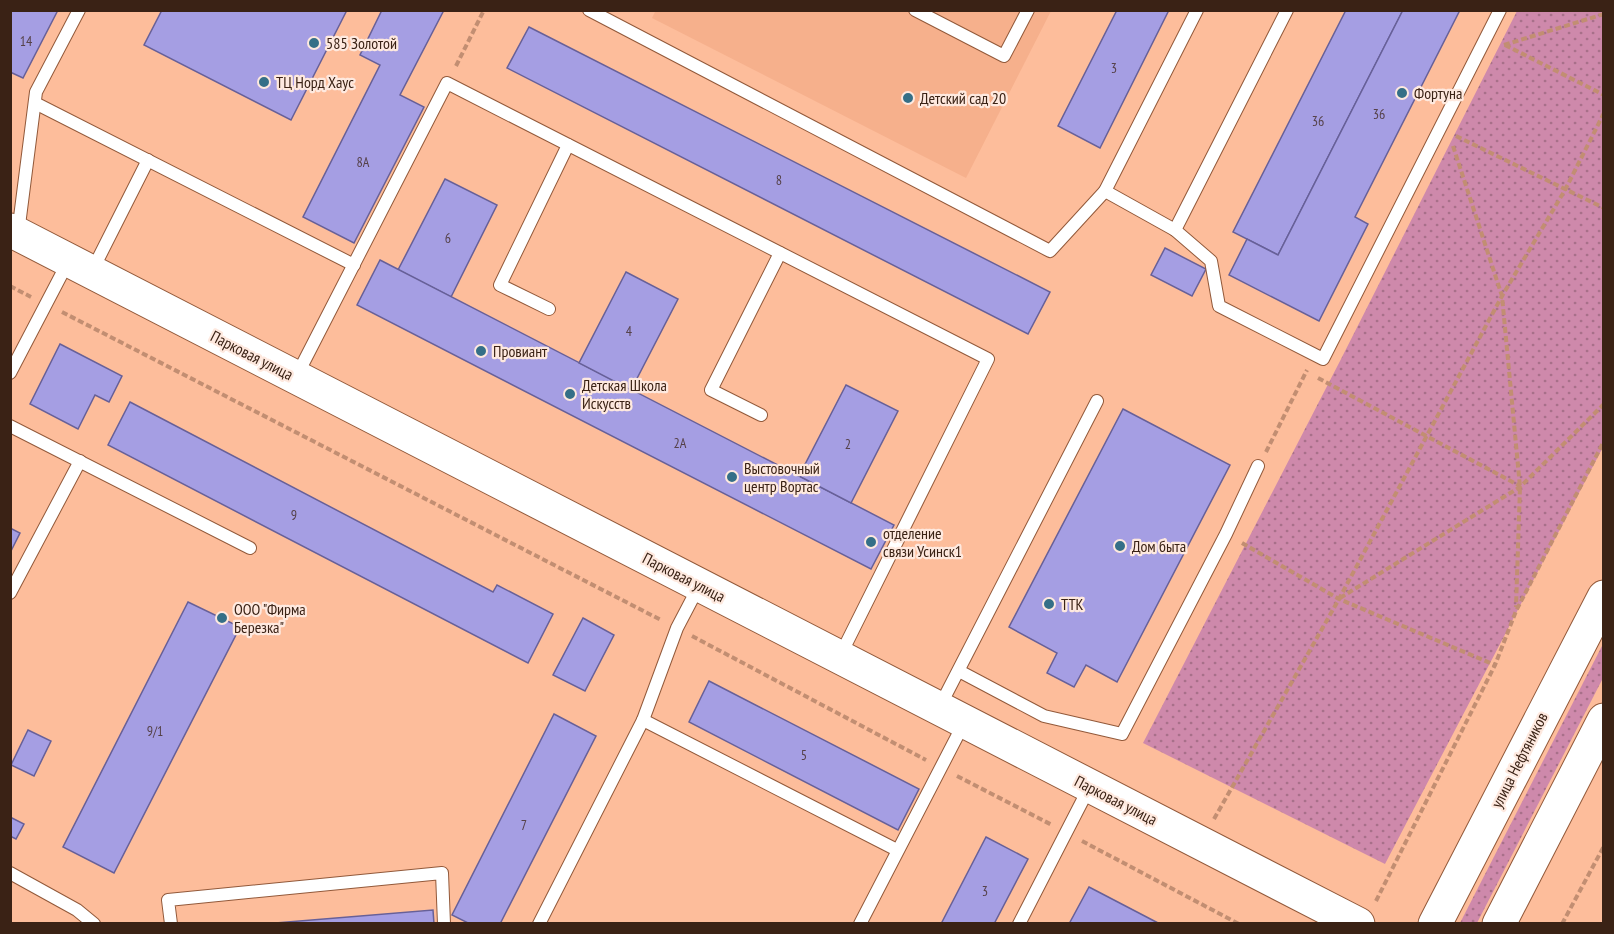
<svg xmlns="http://www.w3.org/2000/svg" width="1614" height="934" font-family="'PT Sans Narrow',sans-serif">
	<defs>
		<pattern id="grass-dots" width="8" height="8" patternUnits="userSpaceOnUse" patternTransform="scale(1.5)"><rect width="8" height="8" fill="#ce89ab"/><path d="M2 2h.1M6 6h.1" fill="none" stroke="#a8708a" stroke-width="1.8" stroke-linecap="round"/></pattern>
	</defs>
	<rect width="100%" height="100%" fill="#fdbd9b"/>
	<path fill="#f6b08c" d="M656,10L1051,11L966,178L652,18Z"/>
	<g fill="url(#grass-dots)">
		<path d="M1517,11H1603V447L1385,864L1143,743L1340,361Z"/>
		<path d="M1603,644V678L1477,923H1460Z"/>
	</g>
	<g fill="#a59ee3" stroke="#676098" stroke-width="1.5">
		<path d="M10,10H58L23,78L10,72Z"/>
		<path d="M162,10H347L291,120L144,45Z"/>
		<path d="M382,10H444L400,95L424,107L354,243L303,217L380,65L360,55Z"/>
		<path d="M1117,10H1169L1100,148L1058,126Z"/>
		<path d="M1346,10H1403L1278,255L1233,232Z"/>
		<path d="M1403,10H1460L1355,217L1368,224L1319,321L1229,275L1247,239L1278,255Z"/>
		<path d="M529,27L1050,292L1028,334L507,68Z"/>
		<path d="M445,179L497,205L451,297L398,270Z"/>
		<path d="M1165,248L1206,269L1192,296L1151,275Z"/>
		<path d="M380,260L894,525L871,569L357,305Z"/>
		<path d="M626,272L678,299L631,390L579,363Z"/>
		<path d="M60,344L122,376L109,402L95,395L78,429L30,404Z"/>
		<path d="M846,385L898,411L851,503L799,476Z"/>
		<path d="M130,402L493,592L497,585L553,614L528,663L108,445Z"/>
		<path d="M1123,409L1230,465L1117,682L1086,665L1074,687L1047,673L1057,653L1009,627Z"/>
		<path d="M10,528L20,533L10,553Z"/>
		<path d="M188,602L240,627L114,873L63,847Z"/>
		<path d="M583,618L614,635L585,691L553,675Z"/>
		<path d="M709,681L919,789L898,830L689,722Z"/>
		<path d="M554,714L596,736L500,924H470L452,915Z"/>
		<path d="M28,730L51,741L34,776L11,765Z"/>
		<path d="M10,817L24,824L16,839L10,836Z"/>
		<path d="M986,837L1028,859L994,924H941Z"/>
		<path d="M1089,887L1160,924H1069Z"/>
		<path d="M433,910L434,924H263Z"/>
	</g>
	<g fill="none" stroke-linecap="round" stroke-linejoin="round">
		<g stroke="#92593a" stroke-width="14">
			<g id="lane">
				<path d="M589,10L1050,251L1105,191L1197,10"/>
				<path d="M915,10L1004,56L1028,10"/>
				<path d="M35,103L354,265"/>
				<path d="M1105,191L1175,230L1211,261L1219,306L1323,359L1500,10"/>
				<path d="M1175,230L1287,10"/>
				<path d="M18,233L36,92L79,10"/>
				<path d="M92,271L148,160"/>
				<path d="M549,309L500,285L568,145"/>
				<path d="M10,373L68,262"/>
				<path d="M296,377L447,83L988,359L840,656"/>
				<path d="M761,415L711,390L780,253"/>
				<path d="M10,426L250,548"/>
				<path d="M10,593L80,461"/>
				<path d="M959,671L1044,716L1122,734L1226,534L1258,466"/>
				<path d="M940,706L1097,401"/>
				<path d="M643,720L897,850"/>
				<path d="M10,873L77,910L94,924"/>
				<path d="M171,924L168,900L442,873L444,924"/>
				<path d="M539,924L643,720L677,628L699,586"/>
				<path d="M860,924L964,723"/>
				<path d="M1019,924L1090,786"/>
			</g>
		</g>
		<g stroke="#92593a" stroke-width="35">
			<g id="secondary">
				<path d="M10,230L1358,924"/>
				<path d="M1435,924L1604,597"/>
				<path d="M1499,924L1604,720"/>
			</g>
		</g>
		<g stroke="#c28e72" stroke-width="4" stroke-dasharray="6 3" stroke-linecap="butt">
			<path d="M1504,45L1604,14"/>
			<path d="M1505,45L1604,95"/>
			<path d="M456,66L484,10"/>
			<path d="M1456,136L1604,208"/>
			<path d="M1453,146L1502,296L1520,487L1516,607"/>
			<path d="M10,286L31,297"/>
			<path d="M62,312L661,620"/>
			<path d="M1318,378L1520,486"/>
			<path d="M1266,452L1307,370"/>
			<path d="M1242,543L1339,599L1495,665"/>
			<path d="M1340,598L1520,487L1604,404"/>
			<path d="M692,636L926,760"/>
			<path d="M957,776L1052,825"/>
			<path d="M1214,819L1339,599L1502,296L1565,190L1604,113"/>
			<path d="M1082,841L1239,924"/>
			<path d="M1376,901L1495,665L1516,611L1604,441"/>
			<path d="M1562,924L1604,846"/>
		</g>
		<use href="#lane" stroke="#fff" stroke-width="12"/>
		<use href="#secondary" stroke="#fff" stroke-width="33"/>
	</g>
	<g fill="#356f87" stroke="#fee9df" stroke-width="2">
		<circle cx="314" cy="43" r="6"/>
		<circle cx="264" cy="82" r="6"/>
		<circle cx="1402" cy="93" r="6"/>
		<circle cx="908" cy="98" r="6"/>
		<circle cx="481" cy="351" r="6"/>
		<circle cx="570" cy="394" r="6"/>
		<circle cx="732" cy="477" r="6"/>
		<circle cx="871" cy="542" r="6"/>
		<circle cx="1120" cy="546" r="6"/>
		<circle cx="1049" cy="604" r="6"/>
		<circle cx="222" cy="618" r="6"/>
	</g>
	<g text-anchor="middle" dominant-baseline="central" stroke-width="4.5" stroke-linejoin="round" paint-order="stroke">
		<g font-size="14" fill="#554148">
			<text x="26" y="41">14</text>
			<text x="1114" y="68">3</text>
			<text x="1379" y="114">36</text>
			<text x="1318" y="121">36</text>
			<text x="363" y="162">8А</text>
			<text x="779" y="180">8</text>
			<text x="448" y="238">6</text>
			<text x="629" y="331">4</text>
			<text x="680" y="443">2А</text>
			<text x="848" y="444">2</text>
			<text x="294" y="515">9</text>
			<text x="155" y="731">9/1</text>
			<text x="804" y="755">5</text>
			<text x="524" y="825">7</text>
			<text x="985" y="891">3</text>
		</g>
		<g font-size="16" fill="#3a2215" stroke="#fee9df" text-anchor="start">
			<text x="326" y="43">585 Золотой</text>
			<text x="276" y="82">ТЦ Норд Хаус</text>
			<text x="1414" y="93">Фортуна</text>
			<text x="920" y="98">Детский сад 20</text>
			<text x="493" y="351">Провиант</text>
			<text x="582" y="385">Детская Школа<tspan x="582" dy="18">Искусств</tspan></text>
			<text x="744" y="468">Выстовочный<tspan x="744" dy="18">центр Вортас</tspan></text>
			<text x="883" y="533">отделение<tspan x="883" dy="18">связи Усинск1</tspan></text>
			<text x="1132" y="546">Дом быта</text>
			<text x="1061" y="604">ТТК</text>
			<text x="234" y="609">ООО "Фирма<tspan x="234" dy="18">Березка"</tspan></text>
		</g>
		<g font-size="16" fill="#3a2215" stroke="#fee9df">
			<text transform="translate(252 355) rotate(27)">Парковая улица</text>
			<text transform="translate(684 577) rotate(27)">Парковая улица</text>
			<text transform="translate(1519 760) rotate(-63)">улица Нефтяников</text>
			<text transform="translate(1116 800) rotate(27)">Парковая улица</text>
		</g>
	</g>
	<rect width="1614" height="934" fill="none" stroke="#3a2215" stroke-width="24"/>
</svg>
